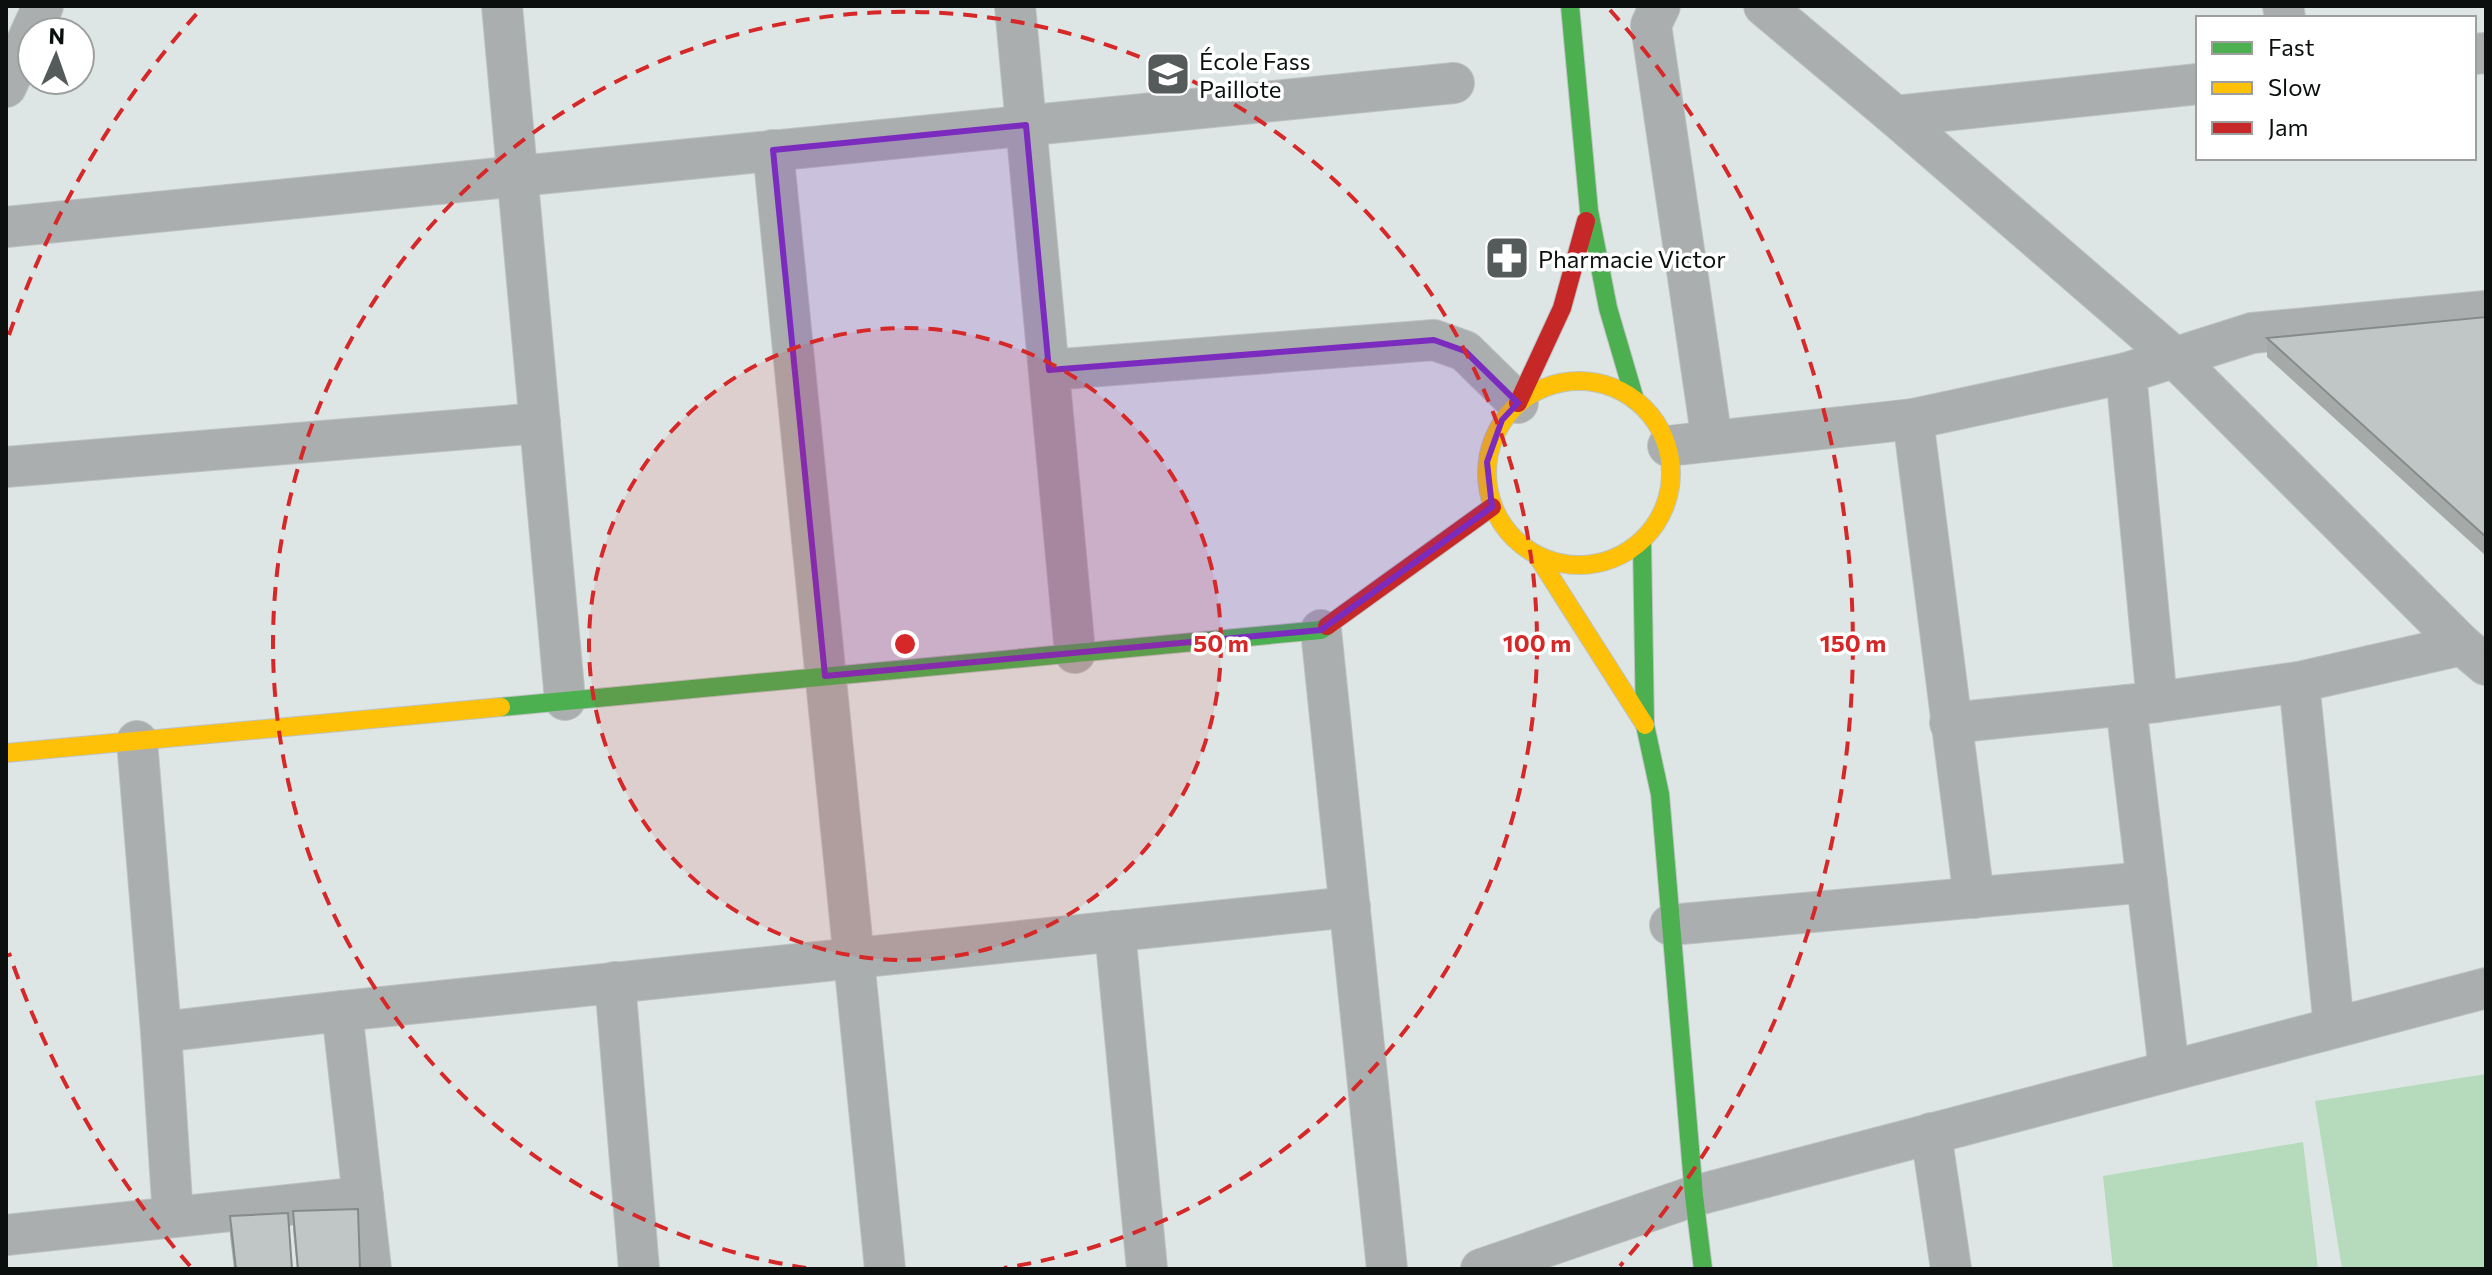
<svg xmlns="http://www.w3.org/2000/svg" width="2492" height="1275" font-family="Commissioner,sans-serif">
	<rect width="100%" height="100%" fill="#dee6e5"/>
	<g fill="#b6dabc">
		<path d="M2486,1074V1269H2342L2315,1101Z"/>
		<path d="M2303,1142L2318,1269H2113L2103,1176Z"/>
	</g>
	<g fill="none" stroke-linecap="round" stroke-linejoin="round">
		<g stroke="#bdc3c2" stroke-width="42">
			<g id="street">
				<path d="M502,6L565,700"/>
				<path d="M1015,6L1075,653"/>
				<path d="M1660,6L1651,25L1712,441"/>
				<path d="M1764,6L1895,116L2174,357L2462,645L2486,665"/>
				<path d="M2283,6L2285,18"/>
				<path d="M2474,54L2486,53"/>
				<path d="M6,87L43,6"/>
				<path d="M1895,116L2198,84"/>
				<path d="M773,150L885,1269"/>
				<path d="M6,227L1454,83"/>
				<path d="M1049,370L1434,340L1465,351L1518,403"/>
				<path d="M2126,373L2157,702"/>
				<path d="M1913,419L1974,898"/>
				<path d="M1668,446L1913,419L2126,373L2252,333L2486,311"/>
				<path d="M6,467L540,423"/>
				<path d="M1321,630L1387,1269"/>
				<path d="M2299,682L2334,1027"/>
				<path d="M2126,705L2169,1070"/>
				<path d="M1950,723L2157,702L2299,682L2462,645"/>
				<path d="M137,741L161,1032L173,1217"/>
				<path d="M1670,925L2147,882"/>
				<path d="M1115,931L1147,1269"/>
				<path d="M615,982L639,1269"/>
				<path d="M342,1011L371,1269"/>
				<path d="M161,1032L342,1011L1350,907"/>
				<path d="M1931,1133L1951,1269"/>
				<path d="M6,1235L363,1197"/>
				<path d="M1481,1269L1694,1196L2486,988"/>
			</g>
		</g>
		<g stroke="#bdc3c2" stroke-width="20">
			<g id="fast">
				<path d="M1570,6L1589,211L1608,308L1635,400"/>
				<path d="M1642,542L1645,725L1660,794L1694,1196L1703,1269"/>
				<path d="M501,707L1321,630L1327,626"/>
			</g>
		</g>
		<g stroke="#bdc3c2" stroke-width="20">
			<g id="slow">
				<circle cx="1579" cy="473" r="92"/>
				<path d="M1538,557L1645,725"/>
				<path d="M6,753L501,707"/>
			</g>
		</g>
		<g stroke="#bdc3c2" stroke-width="20">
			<g id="jam">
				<path d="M1518,403L1562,308L1586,221"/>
				<path d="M1327,626L1492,507"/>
			</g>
		</g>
		<use href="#street" stroke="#abaeae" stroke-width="40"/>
		<use href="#fast" stroke="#4caf50" stroke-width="18"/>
		<use href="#slow" stroke="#ffc107" stroke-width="18"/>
		<use href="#jam" stroke="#c62828" stroke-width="18"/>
	</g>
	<g fill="#a5aaa9">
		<path d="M2486,317V556L2267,357V338Z"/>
		<path d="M293,1211L360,1269H297L293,1230Z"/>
		<path d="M230,1216L292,1269H234L230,1235Z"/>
	</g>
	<g fill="#c0c6c5" stroke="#868b8a" stroke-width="2">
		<path d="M2486,317V537L2267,338Z"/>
		<path d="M358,1209L360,1269H298L293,1211Z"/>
		<path d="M288,1213L292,1269H236L230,1216Z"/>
	</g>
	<path fill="#7b2cbf" fill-opacity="0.2" stroke="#7b2cbf" stroke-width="6" stroke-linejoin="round" d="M1026,125L1049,370L1434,340L1465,351L1518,403L1502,420L1487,462L1492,507L1321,630L825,676L773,150Z"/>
	<circle cx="905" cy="644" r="316" fill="#d62828" fill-opacity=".12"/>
	<g fill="none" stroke="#d62828" stroke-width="4" stroke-dasharray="14 10">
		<circle cx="905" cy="644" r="316"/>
		<path d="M806 1268A632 632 0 1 1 1004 1268"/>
		<path d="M190 1266A948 948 0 0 1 9 953M9 335A948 948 0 0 1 200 10M1610 10A948 948 0 0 1 1620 1266"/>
	</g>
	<defs>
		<g id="school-square" transform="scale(2.3)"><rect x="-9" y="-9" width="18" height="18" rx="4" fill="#555b5a" stroke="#fff"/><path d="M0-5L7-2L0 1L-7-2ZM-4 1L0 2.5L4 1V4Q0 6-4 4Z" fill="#fff"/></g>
		<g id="pharmacy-square" transform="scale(2.3)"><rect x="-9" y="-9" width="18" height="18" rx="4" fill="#555b5a" stroke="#fff"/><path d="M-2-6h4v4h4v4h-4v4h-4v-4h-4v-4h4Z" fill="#fff"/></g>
	</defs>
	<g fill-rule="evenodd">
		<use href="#school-square" x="1168" y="74"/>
		<use href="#pharmacy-square" x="1507" y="258"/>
	</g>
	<g text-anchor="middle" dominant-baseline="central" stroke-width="7" stroke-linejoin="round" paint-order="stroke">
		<g font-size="24" fill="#0b100f" stroke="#fff" text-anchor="start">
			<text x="1199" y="60">École Fass<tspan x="1199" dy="28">Paillote</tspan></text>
			<text x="1538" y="258">Pharmacie Victor</text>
		</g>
	</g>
	<circle cx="905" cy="644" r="12" fill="#d62828" stroke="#fff" stroke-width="4"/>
	<g font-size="24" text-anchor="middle" font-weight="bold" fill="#d62828" stroke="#fff" stroke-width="7" stroke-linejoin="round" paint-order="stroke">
		<text x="1221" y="652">50 m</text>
		<text x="1537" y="652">100 m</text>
		<text x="1853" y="652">150 m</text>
	</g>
	<rect width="2492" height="1275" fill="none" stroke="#0b100f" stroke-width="16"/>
	<rect x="2196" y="16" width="280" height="144" fill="#ffffff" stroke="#9d9f9f" stroke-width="2"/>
	<rect x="2212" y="42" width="40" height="12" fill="#4caf50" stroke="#9d9f9f" stroke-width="2"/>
	<text x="2268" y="56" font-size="24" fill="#0b100f">Fast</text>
	<rect x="2212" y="82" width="40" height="12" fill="#ffc107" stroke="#9d9f9f" stroke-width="2"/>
	<text x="2268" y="96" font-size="24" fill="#0b100f">Slow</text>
	<rect x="2212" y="122" width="40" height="12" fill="#c62828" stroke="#9d9f9f" stroke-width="2"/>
	<text x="2268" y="136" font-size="24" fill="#0b100f">Jam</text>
	<g transform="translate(56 56) rotate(2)"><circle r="38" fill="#ffffff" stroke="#9d9f9f" stroke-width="2"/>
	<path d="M0-6L14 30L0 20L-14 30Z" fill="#555b5a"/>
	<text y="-12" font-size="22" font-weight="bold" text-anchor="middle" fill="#0b100f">N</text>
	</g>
</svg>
